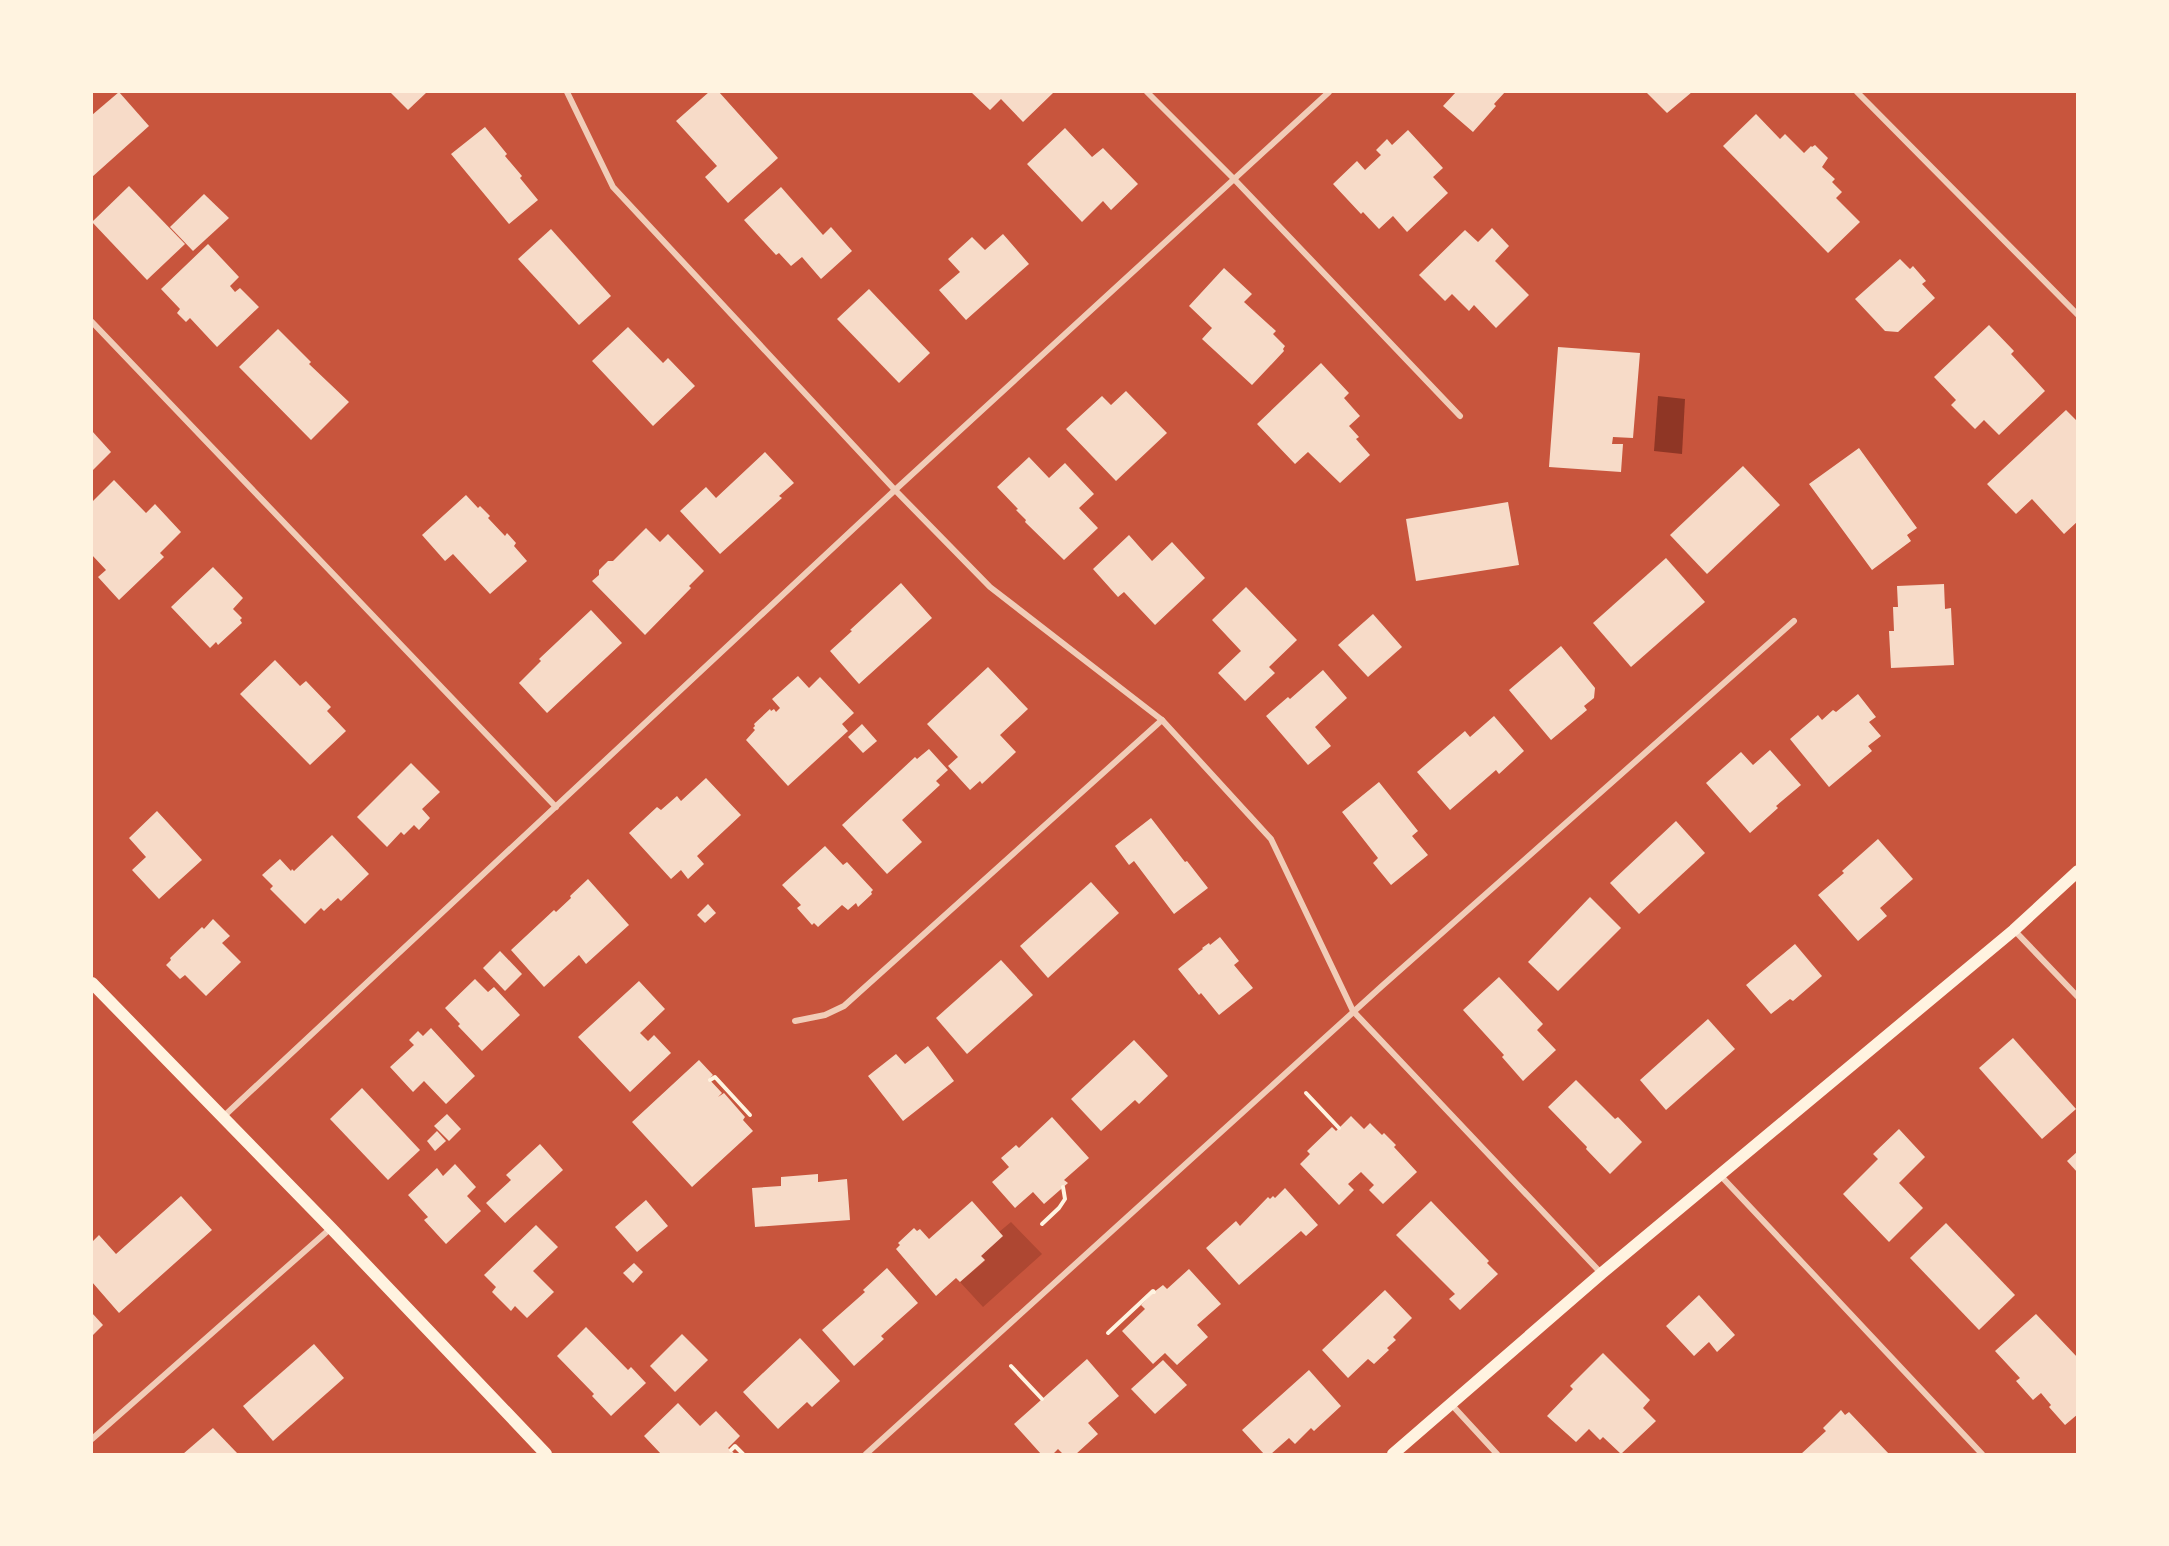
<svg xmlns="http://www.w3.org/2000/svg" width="2169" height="1546" font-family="Commissioner,sans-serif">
	<rect width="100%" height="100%" fill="#c8553d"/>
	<path fill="#ae4732" d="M1011,1222L1042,1254L983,1307L960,1282L985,1261L981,1256L1002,1236L999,1232Z"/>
	<path fill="#8f3625" d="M1658,396L1685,399L1682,454L1654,451Z"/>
	<g fill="#f7dbc8">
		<path d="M119,92L149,126L92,177V115Z"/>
		<path d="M390,92H427L408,110Z"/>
		<path d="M709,92H719L778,158L728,203L705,177L717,166L676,121Z"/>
		<path d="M971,92H1051L1053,93L1023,122L1001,99L990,110Z"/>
		<path d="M1456,92H1505L1494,104L1496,106L1473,132L1443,106Z"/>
		<path d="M1646,92H1692L1667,113Z"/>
		<path d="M1756,114L1780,139L1785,134L1804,153L1811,146L1812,147L1815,145L1828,158L1822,167L1835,179L1832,182L1842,192L1836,198L1860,222L1828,253L1723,146Z"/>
		<path d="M485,127L507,154L505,156L522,176L520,178L538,200L509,224L451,154Z"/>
		<path d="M1065,128L1092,157L1103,148L1138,184L1111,210L1103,201L1082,222L1027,164Z"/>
		<path d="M1408,130L1443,168L1433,177L1448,193L1407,232L1393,216L1379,229L1363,212L1361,214L1333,184L1357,161L1365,170L1381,155L1376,150L1387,139L1392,145Z"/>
		<path d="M129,186L185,244L147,280L92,222Z"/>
		<path d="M781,187L823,235L831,227L852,251L821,279L802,257L791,266L779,253L776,255L744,220Z"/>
		<path d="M204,194L229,218L193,251L170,227Z"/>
		<path d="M1492,228L1509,246L1495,261L1529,295L1496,328L1474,305L1469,311L1452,294L1445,301L1419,275L1465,230L1478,242Z"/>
		<path d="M551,229L611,296L579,325L518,259Z"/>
		<path d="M1003,234L1029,264L966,320L939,290L960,272L948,259L972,237L985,250Z"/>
		<path d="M208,244L239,277L230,286L235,292L240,288L259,307L217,347L190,318L186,322L177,313L180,309L161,289Z"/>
		<path d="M1900,259L1910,269L1913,266L1926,281L1922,284L1935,298L1898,332L1885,331L1855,299Z"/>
		<path d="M1224,268L1252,294L1244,302L1276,331L1273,334L1285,346L1283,349L1284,351L1252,385L1202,339L1212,328L1189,306Z"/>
		<path d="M869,289L930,353L899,383L837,319Z"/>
		<path d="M1989,325L2014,351L2011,354L2045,391L1999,435L1984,420L1975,429L1951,405L1956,400L1934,377Z"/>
		<path d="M628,327L663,363L668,358L695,386L653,426L592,361Z"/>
		<path d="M278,329L311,362L309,364L349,402L311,440L239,367Z"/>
		<path d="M1558,347L1640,353L1633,438L1613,437L1612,444H1623L1621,472L1549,467Z"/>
		<path d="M1321,363L1349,393L1344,398L1360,416L1349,426L1359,437L1356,439L1370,455L1340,483L1308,452L1295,464L1257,424Z"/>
		<path d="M1126,391L1167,433L1116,481L1066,429L1102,396L1111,405Z"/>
		<path d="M2066,410L2078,422V452L2076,454L2078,456V521L2064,534L2032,499L2016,514L1987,484Z"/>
		<path d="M92,431L111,452L92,471Z"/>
		<path d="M1859,448L1917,528L1907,535L1911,541L1872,570L1809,484Z"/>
		<path d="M765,452L794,483L779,496L782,498L720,554L680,511L706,487L716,498Z"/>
		<path d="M1029,457L1049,478L1065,463L1094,494L1079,508L1098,528L1064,560L1025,522L1026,520L1016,510L1018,509L997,487Z"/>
		<path d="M1743,466L1780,505L1707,574L1670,535Z"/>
		<path d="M114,480L146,513L155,504L181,532L160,553L164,557L119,600L98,577L106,570L92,555V502Z"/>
		<path d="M466,495L478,508L480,506L490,516L488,518L505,536L507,533L516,543L514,546L527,561L490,594L453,554L445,561L422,535Z"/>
		<path d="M1508,502L1519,565L1416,581L1406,519Z"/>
		<path d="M646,528L660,542L668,534L704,571L689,586L691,588L645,635L592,581L599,575V570L608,561H613Z"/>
		<path d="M1129,535L1152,561L1172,542L1205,578L1155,625L1124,592L1118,597L1093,569Z"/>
		<path d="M1666,558L1705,602L1631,667L1593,623Z"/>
		<path d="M213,567L243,598L233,609L242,618L240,620L242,623L218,645L216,642L210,648L171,607Z"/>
		<path d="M901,583L932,618L859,684L830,651L852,631L850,630Z"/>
		<path d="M1944,584L1945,609L1951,608L1954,665L1891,668L1889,631H1894L1893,607H1898L1897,586Z"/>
		<path d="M1246,587L1297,640L1269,667L1275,673L1245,701L1218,673L1241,651L1212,620Z"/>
		<path d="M591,610L622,643L547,713L519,683L541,661L539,659Z"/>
		<path d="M1373,614L1402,647L1368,677L1338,645Z"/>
		<path d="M1561,646L1595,688L1594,698L1584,706L1587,710L1551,740L1509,690Z"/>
		<path d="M275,660L300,686L306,681L331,707L327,711L346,731L310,765L240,694Z"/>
		<path d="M988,667L1028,709L1000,735L1016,752L982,784L980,781L970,790L948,766L958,757L927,724Z"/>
		<path d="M1323,670L1347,698L1315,727L1331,746L1308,765L1266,716L1288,697L1290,699Z"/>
		<path d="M798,676L809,688L820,677L854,713L842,724L848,731L788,786L746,740L755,730L753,728L755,726L754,724L770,709L771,711L774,709L776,712L780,708L772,699Z"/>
		<path d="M1858,694L1876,717L1869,722L1881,736L1868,746L1872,751L1829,787L1790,739L1818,715L1822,720L1833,710L1836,712Z"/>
		<path d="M1494,716L1524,751L1499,774L1496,770L1450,810L1417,772L1465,731L1470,737Z"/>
		<path d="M862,724L877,741L863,753L848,737Z"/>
		<path d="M929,749L948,770L936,781L940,785L902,820L922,842L887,874L842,825L915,757L917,759Z"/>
		<path d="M1770,750L1801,785L1776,806L1778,808L1750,833L1706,783L1741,752L1753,765Z"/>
		<path d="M411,763L440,792L422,809L430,818L419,830L414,825L404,835L401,832L387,847L357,817Z"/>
		<path d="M706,778L741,815L697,856L704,864L688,879L681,870L671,879L629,833L657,807L661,810L677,796L681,801Z"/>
		<path d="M1379,782L1418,831L1412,836L1428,855L1391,885L1373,863L1378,858L1342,812Z"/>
		<path d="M157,811L202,860L159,899L132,870L146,857L129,838Z"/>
		<path d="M1151,818L1185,862L1187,861L1208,888L1174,914L1134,861L1129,865L1115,846Z"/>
		<path d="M1676,821L1705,853L1639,914L1610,883Z"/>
		<path d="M332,835L369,874L341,901L338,898L324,911L321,908L305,924L270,889L273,886L262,875L280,859L291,871L292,869L294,871Z"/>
		<path d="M1878,839L1913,879L1880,908L1887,916L1858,941L1818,895L1844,873L1842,871Z"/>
		<path d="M825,846L843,865L847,862L873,890L871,892L872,894L858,907L856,903L848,910L842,905L818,927L814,923L812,925L797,908L801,905L782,885Z"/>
		<path d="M588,879L629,925L586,964L579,955L544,987L511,950L554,910L556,912L571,898L570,896Z"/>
		<path d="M1091,882L1119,913L1048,978L1020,946Z"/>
		<path d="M1590,897L1621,928L1558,991L1528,962Z"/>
		<path d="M708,904L716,913L705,923L697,915Z"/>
		<path d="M213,919L230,936L222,943L241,962L206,996L185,975L180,979L166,965L171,960L170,958L202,927L204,929Z"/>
		<path d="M1220,937L1239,961L1234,965L1253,988L1219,1015L1201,993L1199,995L1178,969L1203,949L1202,948L1209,943L1210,945Z"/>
		<path d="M1795,944L1822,976L1793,1001L1790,999L1771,1014L1746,985Z"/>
		<path d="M500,951L522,974L505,991L483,968Z"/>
		<path d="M1001,960L1033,995L967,1054L936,1018Z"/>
		<path d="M1499,977L1543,1024L1537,1030L1556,1050L1523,1081L1502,1057L1504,1055L1463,1010Z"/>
		<path d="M475,979L488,992L494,987L520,1015L482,1051L458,1026L460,1024L445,1008Z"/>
		<path d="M639,981L665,1009L640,1033L648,1041L654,1035L671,1053L630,1092L578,1037Z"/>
		<path d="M1708,1019L1735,1049L1666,1110L1640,1080Z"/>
		<path d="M431,1028L475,1076L446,1104L424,1081L413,1092L390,1067L414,1045L409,1040L418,1031L423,1036Z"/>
		<path d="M2013,1038L2076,1109L2042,1139L1979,1068Z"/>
		<path d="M1134,1040L1168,1076L1139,1104L1135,1100L1101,1131L1071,1099Z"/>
		<path d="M928,1046L954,1081L903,1121L868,1076L896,1054L905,1064Z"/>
		<path d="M699,1060L713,1075L709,1079L722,1093L718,1097L724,1093L745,1117L743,1120L753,1131L692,1187L632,1122Z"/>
		<path d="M1576,1080L1615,1119L1618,1117L1642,1142L1610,1174L1586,1149L1587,1147L1548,1107Z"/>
		<path d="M362,1088L420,1150L388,1180L330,1119Z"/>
		<path d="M447,1114L461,1129L449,1141L434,1126Z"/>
		<path d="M1351,1116L1364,1129L1370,1123L1382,1135L1384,1133L1396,1145L1394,1147L1417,1172L1383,1204L1369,1190L1374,1185L1361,1172L1348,1184L1354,1190L1339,1205L1300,1164L1310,1154L1307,1151L1332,1127L1336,1131Z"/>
		<path d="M1052,1117L1089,1158L1064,1180L1068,1183L1044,1204L1033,1192L1015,1208L992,1182L1009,1167L1001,1158L1016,1145L1019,1148Z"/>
		<path d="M1899,1129L1925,1157L1899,1183L1923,1208L1889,1242L1843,1194L1878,1159L1873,1154Z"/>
		<path d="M437,1131L446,1141L435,1151L427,1141Z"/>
		<path d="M540,1144L563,1170L505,1223L486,1203L511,1180L506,1175Z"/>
		<path d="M2078,1151V1173L2067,1161Z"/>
		<path d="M455,1164L476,1187L467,1196L481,1211L446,1244L424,1220L428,1217L408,1195L437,1168L443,1176Z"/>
		<path d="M818,1174V1182L847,1179L850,1220L755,1227L752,1188L781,1186V1177Z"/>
		<path d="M1285,1188L1318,1225L1306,1236L1301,1231L1239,1285L1206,1248L1236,1221L1240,1226L1268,1197L1270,1199L1273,1196L1275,1198Z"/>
		<path d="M181,1196L212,1230L119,1313L92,1282V1242L99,1235L116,1254Z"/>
		<path d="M646,1200L668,1226L637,1252L615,1227Z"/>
		<path d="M972,1201L1003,1236L981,1256L985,1260L960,1282L956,1278L936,1296L896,1249L900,1245L898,1243L914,1228L917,1231L920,1229L929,1239Z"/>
		<path d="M1431,1201L1489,1261L1487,1263L1498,1274L1460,1310L1449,1299L1455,1294L1396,1235Z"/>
		<path d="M1946,1223L2015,1295L1979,1330L1910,1258Z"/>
		<path d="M536,1225L558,1247L533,1271L554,1292L527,1318L515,1306L511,1311L492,1292L496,1287L484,1275Z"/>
		<path d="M634,1263L643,1272L633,1283L623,1273Z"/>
		<path d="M887,1268L918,1303L881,1336L884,1339L854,1366L822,1330L865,1292L863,1290Z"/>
		<path d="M1189,1269L1221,1304L1197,1325L1208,1337L1177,1365L1165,1353L1153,1364L1122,1331L1145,1309L1141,1305L1154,1292L1163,1285L1167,1289Z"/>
		<path d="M1385,1290L1412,1318L1393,1337L1396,1340L1387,1348L1389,1350L1374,1364L1368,1359L1348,1378L1322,1350Z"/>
		<path d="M1699,1295L1735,1335L1717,1352L1709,1342L1694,1356L1666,1326Z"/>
		<path d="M92,1313L103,1325L92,1336Z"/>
		<path d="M2036,1314L2078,1358V1414L2065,1425L2049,1407L2051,1405L2041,1393L2033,1400L2016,1381L2020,1378L1995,1351Z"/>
		<path d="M586,1327L628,1370L631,1367L646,1383L611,1416L592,1396L594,1394L557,1356Z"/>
		<path d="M682,1334L708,1360L675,1392L650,1366Z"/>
		<path d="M800,1338L840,1381L812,1407L807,1402L778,1429L743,1392Z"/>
		<path d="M314,1344L344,1378L273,1441L243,1406Z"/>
		<path d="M1603,1353L1650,1400L1643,1408L1656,1421L1621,1454L1603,1437L1600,1440L1589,1429L1576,1442L1547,1416L1573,1389L1570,1386Z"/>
		<path d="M1087,1359L1119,1396L1088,1423L1098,1434L1076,1454H1063L1058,1449L1053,1454H1041L1014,1424Z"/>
		<path d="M1163,1360L1187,1385L1155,1414L1131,1389Z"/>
		<path d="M1309,1370L1341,1406L1314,1431L1311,1428L1295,1444L1289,1438L1271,1454H1264L1242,1430Z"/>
		<path d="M678,1403L700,1426L716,1411L740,1436L728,1448L735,1454H661L644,1436Z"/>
		<path d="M1841,1410L1845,1415L1849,1412L1889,1454H1801L1826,1431L1823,1428Z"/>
		<path d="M213,1428L238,1454H183Z"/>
	</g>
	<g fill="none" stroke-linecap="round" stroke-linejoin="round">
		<g stroke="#fff3e0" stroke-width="4">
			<path d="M710,1080L715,1077L750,1115"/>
			<path d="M1306,1093L1339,1128"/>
			<path d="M1042,1224L1059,1208L1065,1199L1063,1187"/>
			<path d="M1108,1333L1153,1291L1154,1292"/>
			<path d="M1011,1366L1042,1399"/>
			<path d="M731,1450L735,1446L743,1454"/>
		</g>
		<g stroke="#f1ccb7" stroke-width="6">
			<path d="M567,92L613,187L895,490L990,587L1162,720L1271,839L1353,1011L1601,1273"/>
			<path d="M1147,92L1234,179L1460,416"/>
			<path d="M1857,92L2078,315"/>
			<path d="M92,322L556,807"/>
			<path d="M2014,930L2078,997"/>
			<path d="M795,1021L825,1015L844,1006L1162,720"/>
			<path d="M223,1117L895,490L1329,92"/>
			<path d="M1720,1175L1982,1454"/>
			<path d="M1451,1404L1497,1454"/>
			<path d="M92,1439L331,1228"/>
			<path d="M866,1454L1382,986L1794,621"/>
		</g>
		<g stroke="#fff3e0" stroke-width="12">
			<path d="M92,983L331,1228L546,1454"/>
			<path d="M1393,1454L1602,1273L2014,930L2078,871"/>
		</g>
	</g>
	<rect width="2169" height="1546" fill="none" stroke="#fff3e0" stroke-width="186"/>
</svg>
